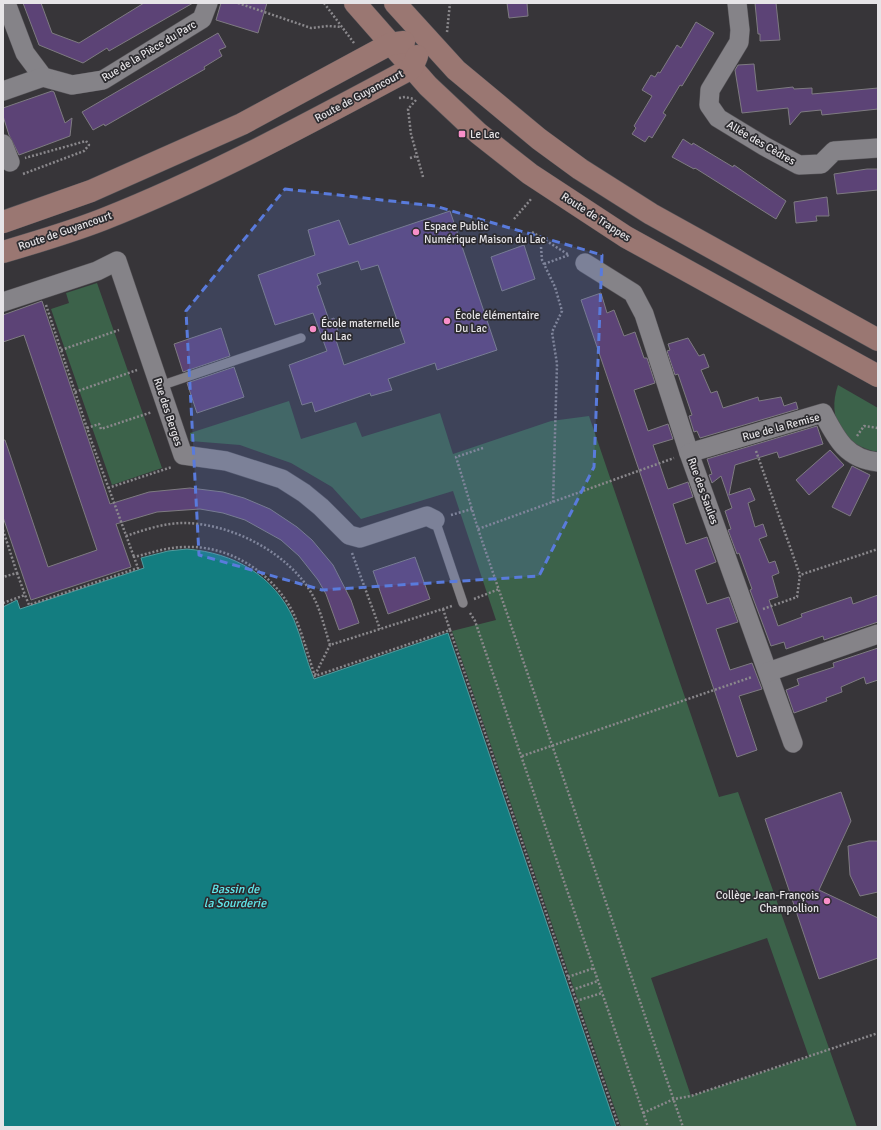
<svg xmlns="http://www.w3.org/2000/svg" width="881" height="1130" font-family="Signika,sans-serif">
	<rect width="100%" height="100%" fill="#373539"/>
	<g fill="#3c624a" fill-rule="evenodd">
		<path d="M97,283L162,468L112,485L51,309L69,303L66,293Z"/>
		<path d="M838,385L878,408V452C844,446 826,419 838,385Z"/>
		<path d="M289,401L301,439L356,422L362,437L440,413L453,454L551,421L589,416L719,797L738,792L857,1127H621L452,631L496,620L453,491L361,519L332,487L291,463L240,445L190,441V433ZM767,938L809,1057L691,1096L651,978Z"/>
	</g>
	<path fill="#137d80" stroke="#529c9f" d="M187,549C234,553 274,575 294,620C302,639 306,660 314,679L448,633L616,1127H3V607L17,600L20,609L144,568L141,558L168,551Z"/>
	<g fill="#5c4376" stroke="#7e7b81" fill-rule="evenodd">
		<path d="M23,3H41L52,33L79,43L144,3H193L109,51L107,48L83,63L39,45Z"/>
		<path d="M221,3H267L258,33L216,20Z"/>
		<path d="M507,3H527L528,16L509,18Z"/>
		<path d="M755,3H776L780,40L760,41V34H758Z"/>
		<path d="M696,22L714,33L682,86L680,85L671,100L663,113L666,115L652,138L649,136L645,142L632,134L636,128L634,126L652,96L642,90L651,75L655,77L658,72L660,73L677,45L681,48Z"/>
		<path d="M218,33L226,47L219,50L222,56L204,67L205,69L140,106L105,126L104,124L93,130L82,112Z"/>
		<path d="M754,64L757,91L793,87L794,89L812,88V94L878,88V109L822,115L821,110L801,112L790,125L788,108L742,113L735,70L738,65Z"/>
		<path d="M52,91L54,92L65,123L72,118L70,136L19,155L9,135L3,116V108Z"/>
		<path d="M683,139L692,145L693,143L733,167L734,165L786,201L776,219L695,168L694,169L672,157Z"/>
		<path d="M867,169H878V190L837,194L834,174Z"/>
		<path d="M827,197L829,216H816L817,221L796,223L794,202Z"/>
		<path d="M450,211L497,350L437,370L435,363L388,379L392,390L371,396L370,393L315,412L312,402L302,405L289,365L327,351L313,313L275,325L258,275L315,255L308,230L339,220L349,245ZM358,261L361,270L378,265L405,343L344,365L335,337L339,335L334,318L329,320L317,286L321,284L317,274Z"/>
		<path d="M524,245L535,279L502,291L491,257Z"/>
		<path d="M601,293L607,313L614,310L624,336L635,332L644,358H647L655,383L634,390L648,431L668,424L673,439L653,445L668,489L688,482L693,497L673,504L686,544L707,537L716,562L695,570L707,604L729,597L738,622L716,629L730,670L752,663L762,689L739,696L757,750L737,757L581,300Z"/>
		<path d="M42,301L110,504L149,492L190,488L223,492L244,498L270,509L297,527L312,540L333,565L351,600L359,623L339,630L326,594L318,580L299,556L281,540L245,520L223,513L200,509L157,512L116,524L131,567L31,600L3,517V440H5L48,567L97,550L24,335L3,342V315Z"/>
		<path d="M221,328L230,356L183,372L174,344Z"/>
		<path d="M688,338L699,356L704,354L709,367L701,370L711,393L717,391L723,408L758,397L759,401L781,397L784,406L796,402L798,409L700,438L697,431L694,432L689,416L692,415L678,374L675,375L667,351L670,350L668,344Z"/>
		<path d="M234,367L244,397L197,413L187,383Z"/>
		<path d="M817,426L823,444L779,458L777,452L735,465L729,495L750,488L755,500L748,503L755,527L763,524L767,536L759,539L769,563L775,561L779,573L772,576L778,597L769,600L778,626L802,617L801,614L851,597L853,604L878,595V622L824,640L823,636L786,649L784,642L771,646L750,590L752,589L739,553L737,554L728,530L731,529L725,511L732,508L721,476L712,483L709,475L712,474L707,459Z"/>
		<path d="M830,450L844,465L809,495L796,480Z"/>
		<path d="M852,466L870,475L850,516L832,507Z"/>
		<path d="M415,557L430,599L388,614L373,571Z"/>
		<path d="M878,648V680L866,684L864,677L841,687L842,692L826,698L827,701L794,713L786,690L799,685L797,679L834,667L833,663Z"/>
		<path d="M841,792L851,821L819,890L878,918V958L819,979L765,819Z"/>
		<path d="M869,841H878V892L860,896L850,875L848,846Z"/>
	</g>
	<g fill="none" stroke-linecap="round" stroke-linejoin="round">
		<g stroke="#565458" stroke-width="10">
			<g id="lane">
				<path d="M160,386L301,338"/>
				<path d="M435,520L463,603"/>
			</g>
		</g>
		<g stroke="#565458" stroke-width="20">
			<g id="street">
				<path d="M6,3L25,53L43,77L72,85L103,80L202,19L208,3"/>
				<path d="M737,3L740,30L739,42L710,90L709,105L718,118L764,146L799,165L821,164L834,151L878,148"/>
				<path d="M3,91L43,77"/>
				<path d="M3,144L10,162"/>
				<path d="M585,263L633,293L644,314L689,453L793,743"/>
				<path d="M3,302L97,271L117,261L183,455L226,461L282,479L304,493L321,507L349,535L360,538L427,516L435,520"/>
				<path d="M689,453L823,413C836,438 846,459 878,462"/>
				<path d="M768,672L878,634"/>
			</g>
		</g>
		<g stroke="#565458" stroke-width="23">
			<g id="secondary">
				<path d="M355,3L428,86L478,133L530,174L626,237L878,376"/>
				<path d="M395,3L456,70L539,139L580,169L651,214L878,340"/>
				<path d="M3,222L91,191L242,124L390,44L404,42"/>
				<path d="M3,252C37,242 71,232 104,219C210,177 311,122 412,68L417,56"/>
			</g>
		</g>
		<g stroke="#8a888c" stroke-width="2.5" stroke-dasharray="2 2" stroke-linecap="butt">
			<path d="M238,3L311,28L328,26L342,27"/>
			<path d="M324,3L354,43"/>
			<path d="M447,32L450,3"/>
			<path d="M399,98L405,97L414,99"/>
			<path d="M416,100L408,109L411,134L423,177"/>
			<path d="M410,158L417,156"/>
			<path d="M23,174L84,151L89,145L86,141L25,158"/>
			<path d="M514,219L532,198"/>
			<path d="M532,232L569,255L544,264"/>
			<path d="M541,247L542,260L555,287L562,311L552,332L557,364L553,503"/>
			<path d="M46,305L91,440L134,557"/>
			<path d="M61,350L119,330"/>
			<path d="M75,392L137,370"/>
			<path d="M87,428L99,424L101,429L152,412"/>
			<path d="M857,436L864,426L878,428"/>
			<path d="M483,448L456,457L478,529L683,1127"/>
			<path d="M756,451L800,575"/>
			<path d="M108,488L172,467"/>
			<path d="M451,515L472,509"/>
			<path d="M478,529L674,458"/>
			<path d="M3,530L17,573L3,577"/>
			<path d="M126,536C144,530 164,523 183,523C231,523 290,553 313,596C321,611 325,630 330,645L452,606"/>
			<path d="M352,553L380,629"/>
			<path d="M17,573L25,595"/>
			<path d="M474,599L499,589"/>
			<path d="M3,603L25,595L29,605L138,568L134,557C151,553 167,547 185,547C227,545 269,570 290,607C300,624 308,656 315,676L450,630L619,1127"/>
			<path d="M443,609L450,630"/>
			<path d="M763,609L797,597L800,575L878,549"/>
			<path d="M470,613L475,621L648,1127"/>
			<path d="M315,675L330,645"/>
			<path d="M522,756L752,677"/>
			<path d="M568,977L594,968"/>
			<path d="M572,990L598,981"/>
			<path d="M576,1001L602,993"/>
			<path d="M643,1113L674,1099L691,1096L878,1033"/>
		</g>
		<use href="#lane" stroke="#858388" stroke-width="9"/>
		<use href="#street" stroke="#858388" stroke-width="19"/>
		<use href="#secondary" stroke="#9a7772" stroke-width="22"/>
	</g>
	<path fill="#597bdc" fill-opacity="0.2" stroke="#597bdc" stroke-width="3" stroke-dasharray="8 5" stroke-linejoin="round" d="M285,189L435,206L602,255L594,467L539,576L322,590L199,555L186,311Z"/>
	<g fill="#f98fc9" stroke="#2c2b2f" stroke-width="1.5">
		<rect x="458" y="130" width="8" height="8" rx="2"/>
		<circle cx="416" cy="232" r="4"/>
		<circle cx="447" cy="321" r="4"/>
		<circle cx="313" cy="329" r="4"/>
		<circle cx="827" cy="901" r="4"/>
	</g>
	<g text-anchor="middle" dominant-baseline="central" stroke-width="3.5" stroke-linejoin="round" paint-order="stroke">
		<g font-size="11" fill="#e6e4e7" stroke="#2c2b2f">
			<text transform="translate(149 51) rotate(-31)">Rue de la Pièce du Parc</text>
			<text transform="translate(359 96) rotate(-28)">Route de Guyancourt</text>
			<text transform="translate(761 143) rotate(30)">Allée des Cèdres</text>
			<text transform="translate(596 217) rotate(33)">Route de Trappes</text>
			<text transform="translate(65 231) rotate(-19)">Route de Guyancourt</text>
			<text transform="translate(168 412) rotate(72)">Rue des Berges</text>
			<text transform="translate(781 427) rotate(-15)">Rue de la Remise</text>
			<text transform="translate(703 491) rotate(70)">Rue des Saules</text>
		</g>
		<g font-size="11" fill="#e6e4e7" stroke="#2c2b2f" text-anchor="start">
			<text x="470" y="134">Le Lac</text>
			<text x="424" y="226">Espace Public<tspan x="424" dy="13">Numérique Maison du Lac</tspan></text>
			<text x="455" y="315">École élémentaire<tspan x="455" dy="13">Du Lac</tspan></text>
			<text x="321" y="323">École maternelle<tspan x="321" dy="13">du Lac</tspan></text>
			<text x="819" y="895" text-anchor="end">Collège Jean-François<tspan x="819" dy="13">Champollion</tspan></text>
		</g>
		<g font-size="12" font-style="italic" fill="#61e9ed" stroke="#2c2b2f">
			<text x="235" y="889">Bassin de<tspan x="235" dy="14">la Sourderie</tspan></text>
		</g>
	</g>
	<rect width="881" height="1130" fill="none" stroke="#e6e4e7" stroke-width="8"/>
</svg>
